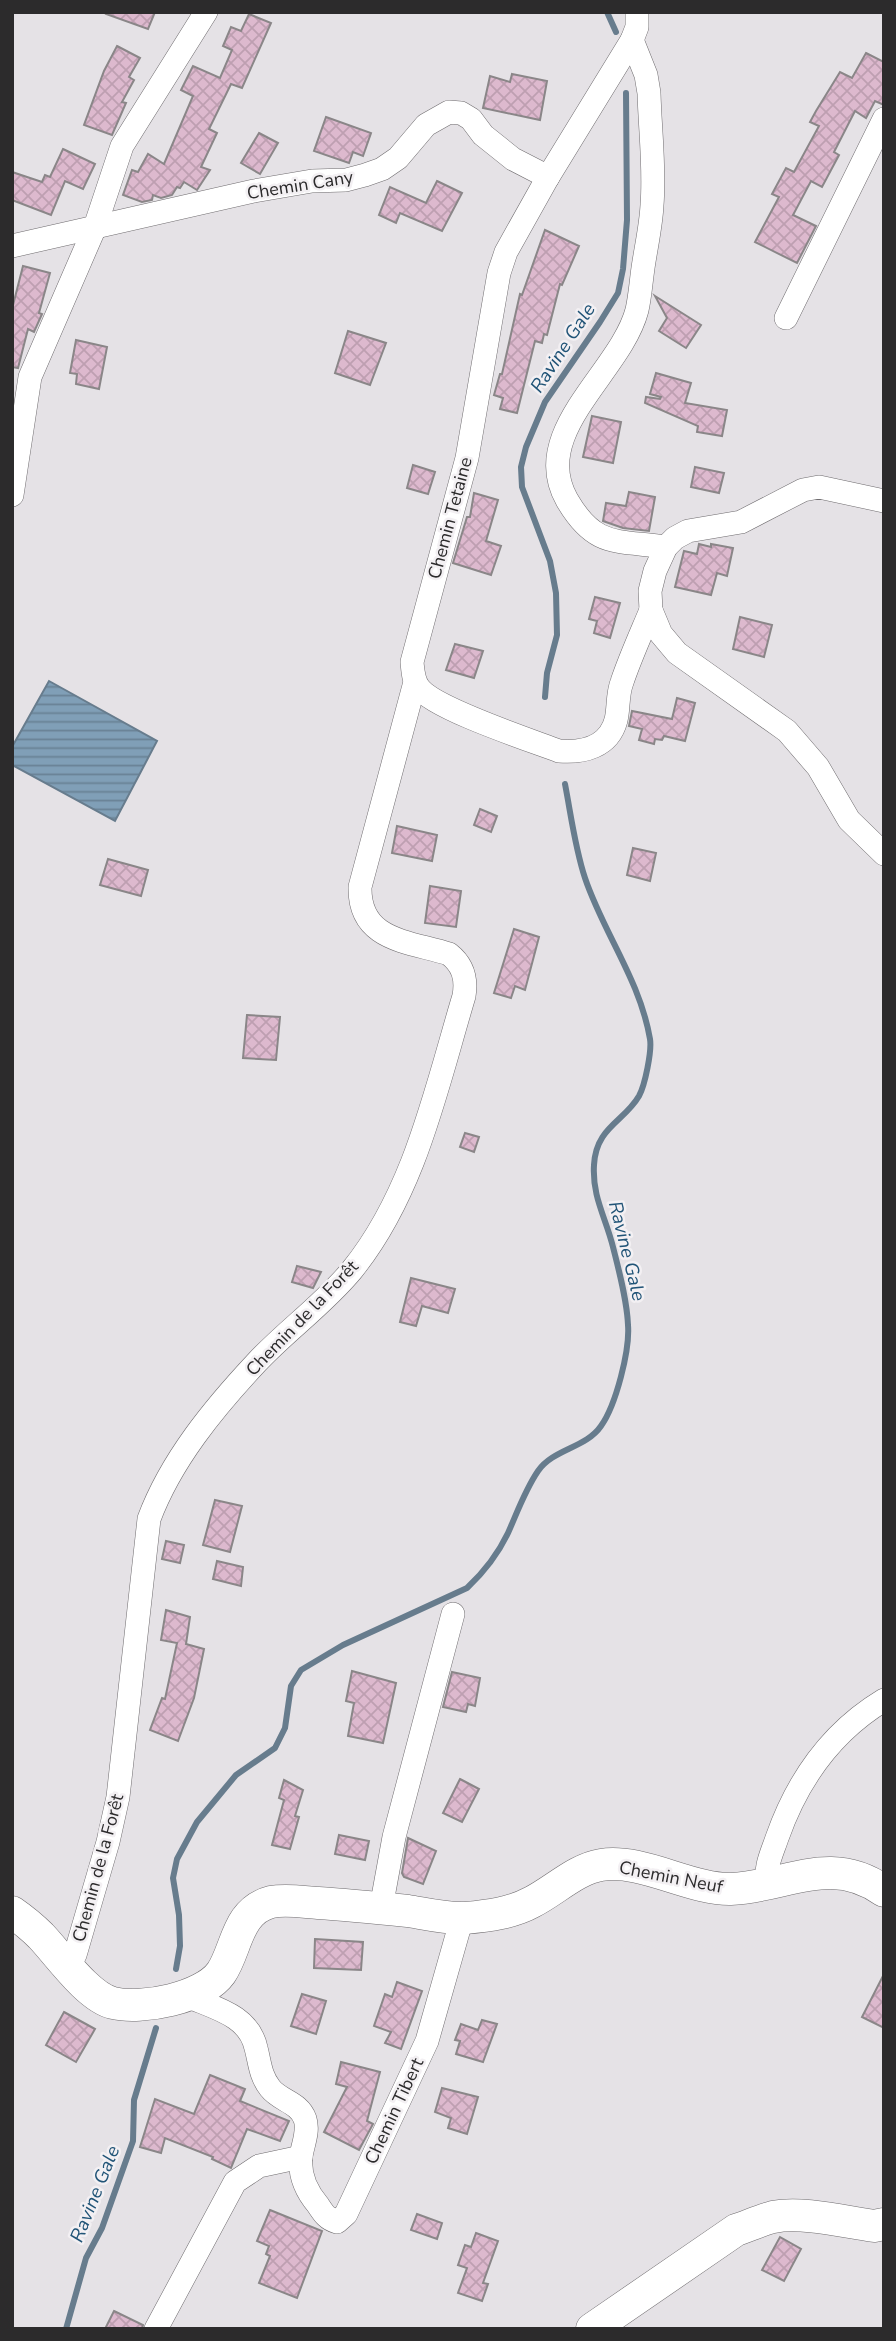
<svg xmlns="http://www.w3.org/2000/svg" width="896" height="2341" font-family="'Nunito Sans',sans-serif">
	<defs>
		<pattern id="water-rules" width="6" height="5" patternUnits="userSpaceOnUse" patternTransform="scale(1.75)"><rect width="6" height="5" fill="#809fb7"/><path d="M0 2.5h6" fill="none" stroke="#698295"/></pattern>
		<pattern id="building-cross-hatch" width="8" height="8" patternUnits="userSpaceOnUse" patternTransform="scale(1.75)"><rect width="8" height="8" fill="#ddb9ce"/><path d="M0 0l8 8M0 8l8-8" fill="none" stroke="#be9fb1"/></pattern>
	</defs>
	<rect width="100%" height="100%" fill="#e5e2e6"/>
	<path fill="url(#water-rules)" stroke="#677c8d" stroke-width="2" d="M49,681L157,741L115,821L12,765V747Z"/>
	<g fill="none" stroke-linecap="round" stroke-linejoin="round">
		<g stroke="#677c8d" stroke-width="6">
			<path d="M607,12L616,32"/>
			<path d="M545,697L547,673L557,635L556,593L550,561L522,487L521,467L526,447L545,402L600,322L618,293L623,269L627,220L626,93"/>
			<path d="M176,1969L180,1946L179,1915L173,1878L177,1859L197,1822L236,1775L275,1748L285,1728L291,1686L301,1670L343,1645L467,1588C483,1573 498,1554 508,1533C517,1513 525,1490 538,1471C553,1449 586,1448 601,1426C616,1405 630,1350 628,1325C627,1300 619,1271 613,1247C606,1218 592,1197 594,1165C596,1127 624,1122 639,1096C645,1085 652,1051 650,1039C640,980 603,932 585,878C575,848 571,815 565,784"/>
			<path d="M66,2329L86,2258L102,2228L133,2141L134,2100L156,2028"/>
		</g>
	</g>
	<g fill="url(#building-cross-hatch)" stroke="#8a8688" stroke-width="2">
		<path d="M107,12H155L148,29L106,14Z"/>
		<path d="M249,14L271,23L242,88L231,84L209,129L217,133L201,167L210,170L197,190L184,182L180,188L177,187L172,195L161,198L153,195L152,200L142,202L123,195L132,170L138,172L148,154L164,164L193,96L181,90L193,66L220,78L232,50L223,46L231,27L241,31Z"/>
		<path d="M117,46L140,58L129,77L134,80L122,102L126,103L112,135L84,125L104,71Z"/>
		<path d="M866,53L884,62V105L875,101L866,118L855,111L834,152L839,155L822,187L811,181L793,215L816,226L797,263L755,242L779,197L772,194L786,168L794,172L819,126L810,122L816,111L840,72L852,78Z"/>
		<path d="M512,74L547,81L540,120L483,108L490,76L510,82Z"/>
		<path d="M326,117L371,133L363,156L353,152L349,163L314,151Z"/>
		<path d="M259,133L278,143L260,174L241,163Z"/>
		<path d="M63,149L95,164L83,189L65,181L51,215L12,200V172L42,182L45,175L50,177Z"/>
		<path d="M437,181L462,193L442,231L400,213L396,223L379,215L390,187L426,203Z"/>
		<path d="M545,230L579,246L562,285L560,284L547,335L544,334L542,343L535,341L517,413L500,409L503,398L494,395L500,374H502L520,294L522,295Z"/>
		<path d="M23,266L50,273L39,313L42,314L34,332L28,329L18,368L12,367V309Z"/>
		<path d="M655,296L701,325L686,348L659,331L667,318Z"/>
		<path d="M348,331L386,343L370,385L335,373Z"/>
		<path d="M76,340L107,347L99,389L76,384L77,374L70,373Z"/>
		<path d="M656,373L691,383L685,403L727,410L722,436L697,432L698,426L645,403L646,397L660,399L661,397L650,394Z"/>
		<path d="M592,416L621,422L613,463L583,457Z"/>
		<path d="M413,465L435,472L428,494L407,488Z"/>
		<path d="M695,467L724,473L719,493L691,487Z"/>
		<path d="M629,492L655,497L649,531L623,528L603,521L606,503L626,506Z"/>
		<path d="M474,493L498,500L486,541L501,546L491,575L453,563L467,517H470Z"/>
		<path d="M699,544L711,547V544L733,548L727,576L717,573L711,595L675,587L684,551L697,554Z"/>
		<path d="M595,597L620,603L610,638L594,633L597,621L589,619Z"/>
		<path d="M740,617L772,625L764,657L733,649Z"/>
		<path d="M455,644L483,651L474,678L446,670Z"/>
		<path d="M677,698L695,703L685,741L664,736L662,740L655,739L654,744L639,740L642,729L629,726L632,711L672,719Z"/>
		<path d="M480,809L497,816L491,832L474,825Z"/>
		<path d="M397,826L437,835L432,861L392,853Z"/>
		<path d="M633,848L656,853L650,881L627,875Z"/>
		<path d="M108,859L148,870L141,896L100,885Z"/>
		<path d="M430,886L461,891L456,927L425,923Z"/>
		<path d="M514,929L539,937L525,990L515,986L511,998L494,993Z"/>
		<path d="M247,1015L280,1017L276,1060L243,1058Z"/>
		<path d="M465,1133L479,1137L474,1152L460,1147Z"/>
		<path d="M297,1266L321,1272L313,1288L292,1282Z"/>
		<path d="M411,1278L455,1289L448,1313L422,1306L416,1326L400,1322Z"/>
		<path d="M215,1500L242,1506L230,1552L203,1545Z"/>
		<path d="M166,1541L184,1545L180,1563L162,1559Z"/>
		<path d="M217,1561L243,1567L241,1586L213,1579Z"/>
		<path d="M166,1610L190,1617L186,1644L204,1649L194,1698L178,1741L150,1730L162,1698L165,1699L177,1643L161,1640Z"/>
		<path d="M352,1671L396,1683L383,1743L348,1736L354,1703L346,1701Z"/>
		<path d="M452,1672L480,1678L475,1706L468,1704L466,1712L443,1707Z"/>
		<path d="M460,1779L479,1789L462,1822L443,1813Z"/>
		<path d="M284,1780L303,1790L295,1816L299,1817L290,1849L272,1845L284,1800L279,1798Z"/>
		<path d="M339,1835L369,1841L365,1860L335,1854Z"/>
		<path d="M408,1838L436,1851L423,1884L404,1877L402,1873Z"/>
		<path d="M315,1939L363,1942L361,1970L314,1968Z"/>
		<path d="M884,1974V2028L862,2017Z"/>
		<path d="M397,1982L422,1991L401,2049L385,2043L391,2032L374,2026L385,1994L392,1997Z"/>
		<path d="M302,1994L326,2001L316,2034L291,2026Z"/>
		<path d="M64,2012L95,2029L76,2062L46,2045Z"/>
		<path d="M482,2020L497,2024L483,2062L456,2054L460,2041L455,2040L461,2024L478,2030Z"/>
		<path d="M341,2062L380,2072L367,2121L373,2124L359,2150L324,2132L347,2087L336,2084Z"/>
		<path d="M210,2075L245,2089L240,2101L289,2121L280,2141L247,2129L231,2168L212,2159L213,2157L165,2138L161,2153L140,2147L155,2099L194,2114Z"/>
		<path d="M442,2088L478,2097L467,2134L448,2128L451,2118L435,2112Z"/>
		<path d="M270,2210L322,2231L297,2298L259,2283L270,2256L266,2254L269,2246L257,2241Z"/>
		<path d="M417,2214L442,2223L437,2239L411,2230Z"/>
		<path d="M476,2233L498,2241L483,2283L488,2284L482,2301L458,2293L467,2268L458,2265L465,2245L471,2247Z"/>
		<path d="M780,2237L801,2249L784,2281L762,2270Z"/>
		<path d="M114,2311L143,2325L142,2329H105Z"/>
	</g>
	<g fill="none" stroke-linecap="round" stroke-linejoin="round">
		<g stroke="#6f6c6f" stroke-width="24">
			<g id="street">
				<path d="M637,12V27L632,40L548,177L506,252L499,273L467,458L412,662C413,671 413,680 419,688C435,709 530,740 559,751C583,753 609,747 616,720C619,708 617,695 622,682C630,658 641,634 651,610"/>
				<path d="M632,40L646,75L649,93C650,130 655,168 652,205C651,226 646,247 643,268C641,282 640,297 637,310C621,372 528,432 567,500C595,548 616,540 666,547"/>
				<path d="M12,246L254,191L312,181L346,180L365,175L382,169L398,158L426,125L449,112L461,113L471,119L483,135L513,159L548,177"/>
				<path d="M786,318L884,119"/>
				<path d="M12,495L30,377L95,227L122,146L206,12"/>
				<path d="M884,501L819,487L803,490L741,522L688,531L675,538L666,547L655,571L650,591L651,610L661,634L677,653L787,731L818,767L849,820L884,854"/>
				<path d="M768,1884C764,1868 772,1853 777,1838C797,1781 831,1732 884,1700"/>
				<path d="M381,1908L394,1837L453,1614"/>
				<path d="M65,1962L75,1955L108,1842L118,1797L149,1519C171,1460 214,1408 257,1362C287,1330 324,1304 352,1270C415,1192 436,1089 464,996C467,978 463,965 449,954C408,941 359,941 360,887L415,682"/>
				<path d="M187,1996C214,2008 249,2015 256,2048C260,2063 260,2075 270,2088C280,2101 299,2102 305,2119C309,2131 303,2144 301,2156C299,2174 306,2191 318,2205C324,2214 327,2219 337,2222L346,2214L427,2041L462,1918"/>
				<path d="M156,2329L235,2182L259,2166L301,2157"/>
			</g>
		</g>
		<g stroke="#6f6c6f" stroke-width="33">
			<g id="secondary">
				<path d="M12,1912C22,1919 32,1927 41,1936C59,1955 88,1997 113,2003C142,2010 203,1998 221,1973C237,1950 236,1911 271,1902C286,1899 303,1902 318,1903C348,1905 378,1908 408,1911C426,1914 447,1919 465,1918C488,1916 512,1913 532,1902C554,1891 576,1869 601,1865C641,1858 691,1890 731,1889C786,1887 830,1853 884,1891"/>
				<path d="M592,2329L736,2230C748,2226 761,2220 773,2217C802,2211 845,2222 874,2226L884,2224"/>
			</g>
		</g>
		<use href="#street" stroke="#fff" stroke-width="23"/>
		<use href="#secondary" stroke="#fff" stroke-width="32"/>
	</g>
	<g text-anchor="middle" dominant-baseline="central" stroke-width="5" stroke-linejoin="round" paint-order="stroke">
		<g font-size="18" fill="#2c2b2c" stroke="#f3f0f3">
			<text transform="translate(300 185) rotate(-9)">Chemin Cany</text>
			<text transform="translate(450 518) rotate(-75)">Chemin Tetaine</text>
			<text transform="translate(302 1318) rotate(-46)">Chemin de la Forêt</text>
			<text transform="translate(98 1868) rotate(-75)">Chemin de la Forêt</text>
			<text transform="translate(671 1877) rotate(11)">Chemin Neuf</text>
			<text transform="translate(394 2111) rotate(-65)">Chemin Tibert</text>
		</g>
		<g font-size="19" font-style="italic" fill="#215477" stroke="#f3f0f3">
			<text transform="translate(563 348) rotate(-57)">Ravine Gale</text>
			<text transform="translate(627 1251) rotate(76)">Ravine Gale</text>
			<text transform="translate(95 2194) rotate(-68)">Ravine Gale</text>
		</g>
	</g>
	<rect width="896" height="2341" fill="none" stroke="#2c2b2c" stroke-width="28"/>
</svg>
